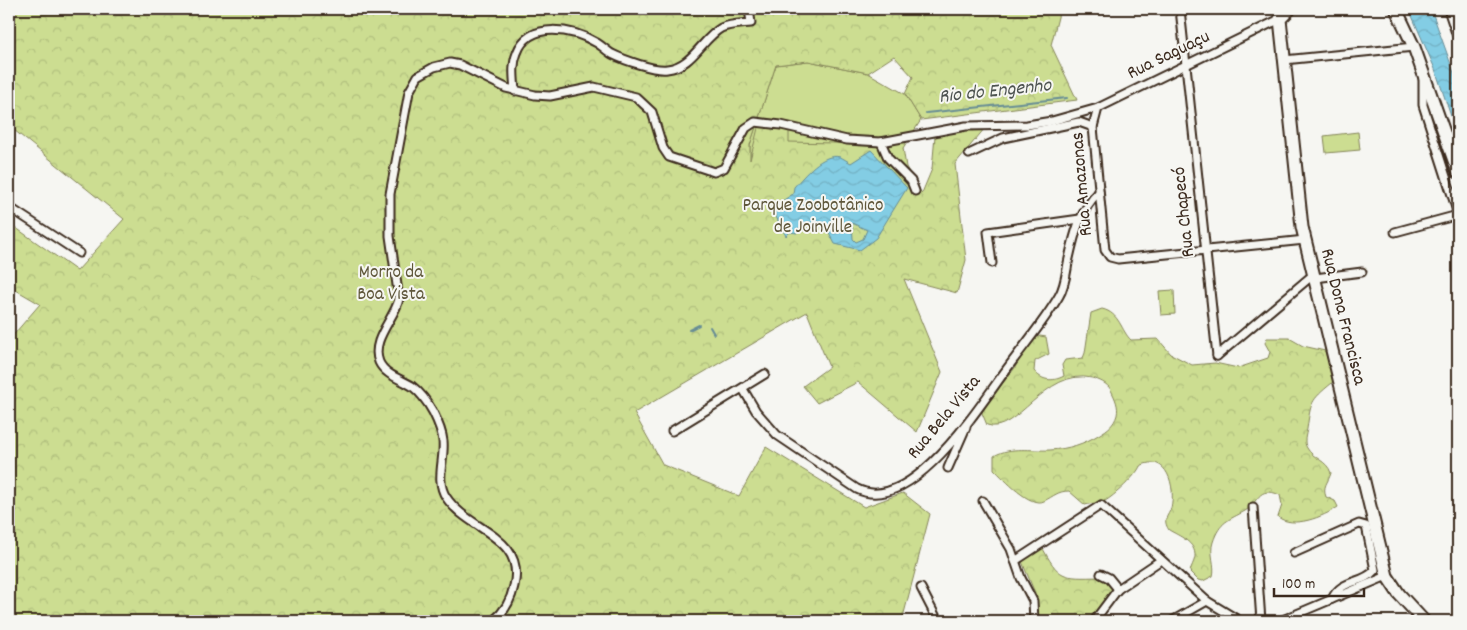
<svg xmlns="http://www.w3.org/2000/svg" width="1467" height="630" font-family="Dekko,sans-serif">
	<defs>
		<pattern id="forest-crowns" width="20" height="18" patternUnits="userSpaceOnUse" patternTransform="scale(1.25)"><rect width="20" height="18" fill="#ccdd91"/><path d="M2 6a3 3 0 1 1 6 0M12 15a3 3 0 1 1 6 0" fill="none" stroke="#b0be7d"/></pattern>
		<pattern id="water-waves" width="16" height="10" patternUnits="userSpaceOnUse" patternTransform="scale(1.25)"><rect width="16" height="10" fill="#83cde4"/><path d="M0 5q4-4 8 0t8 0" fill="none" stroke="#72b0c3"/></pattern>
	</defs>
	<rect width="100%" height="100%" fill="#f6f6f2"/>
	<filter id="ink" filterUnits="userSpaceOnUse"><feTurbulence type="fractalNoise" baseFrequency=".02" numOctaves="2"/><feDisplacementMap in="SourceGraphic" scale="10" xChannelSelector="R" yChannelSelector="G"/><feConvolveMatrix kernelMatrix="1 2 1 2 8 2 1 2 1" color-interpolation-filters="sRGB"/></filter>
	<g filter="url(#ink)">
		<g fill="#ccdd91" stroke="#848458">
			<path d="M808,61L868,73L905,94L921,120L903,148L906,167L925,199L750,189V145L776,65Z"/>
			<path d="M1358,132L1360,150L1326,153L1324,136Z"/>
			<path d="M1174,290L1175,314L1161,315L1159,291Z"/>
		</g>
		<g fill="url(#forest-crowns)" stroke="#848458">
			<path d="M9,9H1060L1051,45L1077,100L921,120L905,94L913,77L894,56L868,73L808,61L776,65L750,145V160L758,128L768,125L789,128V142L879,144L922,193L932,169L935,136L965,129L985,128L955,164L966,260L957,293L904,279L942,372L917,432L858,382L817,403L803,386L829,367L807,312L634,413L663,465L739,496L766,447L864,507L903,493L930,514L902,621H9V340L40,304L9,286V223L77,271L124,219L9,126Z"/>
			<path d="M1102,309C1120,313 1121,331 1131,340L1158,339L1171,354L1192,365L1215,363L1238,368L1268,358L1270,352L1265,343L1267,338H1289L1303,346L1325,351L1333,378L1332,383C1310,401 1311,402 1307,429C1306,435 1303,442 1307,448C1313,459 1327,460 1331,473C1328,483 1322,486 1326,497L1335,501L1338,507C1323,517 1293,529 1278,517L1282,505L1280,495C1257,485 1259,503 1245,511C1229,520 1220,521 1213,542C1209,553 1216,566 1213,576L1203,581L1198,580L1190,572C1191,566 1194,563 1195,557C1196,542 1179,536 1169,530C1167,527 1165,523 1166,519C1167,515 1170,512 1171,508C1176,487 1167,452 1140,466C1137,475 1113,497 1105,501C1099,503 1091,503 1085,505L1069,491C1058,491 1054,496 1044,501C1030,508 1004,479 994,469V456C1011,446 1031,451 1050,450C1068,449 1084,444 1100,434C1108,429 1114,425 1117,415C1119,406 1115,398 1111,390C1107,383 1099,380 1092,378C1045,367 1016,436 987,425L982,413L983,408L1014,369L1031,341L1040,336L1046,337L1049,354L1035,361L1034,371C1042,381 1053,382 1064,376L1062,365L1065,360L1083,358L1085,353L1091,313Z"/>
			<path d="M1041,545C1059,579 1062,578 1100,577L1113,588L1089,621H1039L1037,598L1021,559Z"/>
		</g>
		<g fill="url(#water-waves)" stroke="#668c95" fill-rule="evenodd">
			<path d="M1409,9H1431L1458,84V137L1435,69Z"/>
			<path d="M871,150L907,188L876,238L860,250L835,244L824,223H810L797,229V233L790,232L786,236L775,215L773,207L793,194L794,187C804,176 823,152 840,157C843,158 847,161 851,163ZM852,223L867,230L863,239L856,242L853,239Z"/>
		</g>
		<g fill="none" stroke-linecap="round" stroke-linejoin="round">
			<g stroke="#668c95" stroke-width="2">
				<path d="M926,113L1067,98"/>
				<path d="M710,327L714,334"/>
				<path d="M689,330L699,325"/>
			</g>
			<g stroke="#3b2a1e" stroke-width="11">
				<g id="street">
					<path d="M1180,9L1217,356"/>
					<path d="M1284,60L1414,47"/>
					<path d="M1423,77V105L1458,214"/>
					<path d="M515,91C514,78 512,65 517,53C529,20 573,29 597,43C602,46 607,51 612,54C624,60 655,71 667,69C692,67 702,39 721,28C730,24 742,24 751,23L749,9"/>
					<path d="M1098,108L1093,127L1105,250L1110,257L1118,259L1305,240"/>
					<path d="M881,142L888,158L911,181L915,191"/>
					<path d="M969,154L1003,138L1079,122L1093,127"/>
					<path d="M9,207L79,253"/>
					<path d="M1395,232L1458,215"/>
					<path d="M992,263L988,232L1080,219"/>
					<path d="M1315,278L1362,272"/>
					<path d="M1217,356L1314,274"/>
					<path d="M743,389L756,411L777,435L857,489C911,516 980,405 1006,370C1024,345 1044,322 1059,296C1065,286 1066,274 1068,263C1074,236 1079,211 1099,192"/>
					<path d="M672,431L765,374"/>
					<path d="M948,468L966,427"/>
					<path d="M983,501L1011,549L1021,578L1033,601L1034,621"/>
					<path d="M1253,507L1261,621"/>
					<path d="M1294,553L1359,524L1366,526L1375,570C1362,585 1342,578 1332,599"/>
					<path d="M1015,561L1101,505L1207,601L1240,621"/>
					<path d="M1101,574L1109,578L1118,589"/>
					<path d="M921,588L938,621"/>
					<path d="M493,621C505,612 511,600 514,586C526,536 468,531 446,497C435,480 445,459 443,441C442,431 438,422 433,412C428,403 421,393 412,386C401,379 385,375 379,362C370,340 395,318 399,299L390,236V194L409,92L418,76L434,67L450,63L460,65L506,88L535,95L550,96L594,87L636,97L652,112L663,148L669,157L714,172L724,168L746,128L755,122L781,125L847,140L881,142L966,126L1027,125L1052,121L1098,108L1280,19"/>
					<path d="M1094,621L1118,589L1161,560"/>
					<path d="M1172,621L1207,601"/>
					<path d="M1280,621L1387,576"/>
				</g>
			</g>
			<g stroke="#3b2a1e" stroke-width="15">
				<g id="primary">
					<path d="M1290,9L1280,19L1302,227L1387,576L1399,594L1424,621"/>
					<path d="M1396,9L1414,47L1458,172"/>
					<path d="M1450,9L1458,33"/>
				</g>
			</g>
			<use href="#street" stroke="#f6f6f2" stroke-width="7"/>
			<use href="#primary" stroke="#f6f6f2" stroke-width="11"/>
		</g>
	</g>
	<g text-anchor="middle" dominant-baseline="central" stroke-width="4" stroke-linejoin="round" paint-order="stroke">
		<g font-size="19" fill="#3b2a1e" stroke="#f6f6f2">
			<text transform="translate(1169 56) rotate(-26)">Rua Saguaçu</text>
			<text transform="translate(1083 184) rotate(-95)">Rua Amazonas</text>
			<text transform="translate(1185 212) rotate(-96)">Rua Chapecó</text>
			<text transform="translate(1342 317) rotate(76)">Rua Dona Francisca</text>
			<text transform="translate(945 418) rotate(-50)">Rua Bela Vista</text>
		</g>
		<g font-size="19" fill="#5f573b" stroke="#f6f6f2">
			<text x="813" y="206">Parque Zoobotânico<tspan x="813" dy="22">de Joinville</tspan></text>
			<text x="391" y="273">Morro da<tspan x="391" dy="22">Boa Vista</tspan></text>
		</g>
		<g font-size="20" font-style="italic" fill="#4d5350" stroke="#f6f6f2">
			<text transform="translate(995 92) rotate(-6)">Rio do Engenho</text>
		</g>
	</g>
	<rect width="1467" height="630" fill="none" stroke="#f6f6f2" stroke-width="30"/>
	<rect x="15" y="15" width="1437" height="600" fill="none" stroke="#3b2a1e" stroke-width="2" filter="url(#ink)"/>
	<path d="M1274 588v8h90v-8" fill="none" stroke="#3b2a1e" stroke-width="2.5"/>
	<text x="1282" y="588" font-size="15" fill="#3b2a1e" stroke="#f6f6f2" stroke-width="4" paint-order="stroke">100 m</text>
</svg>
